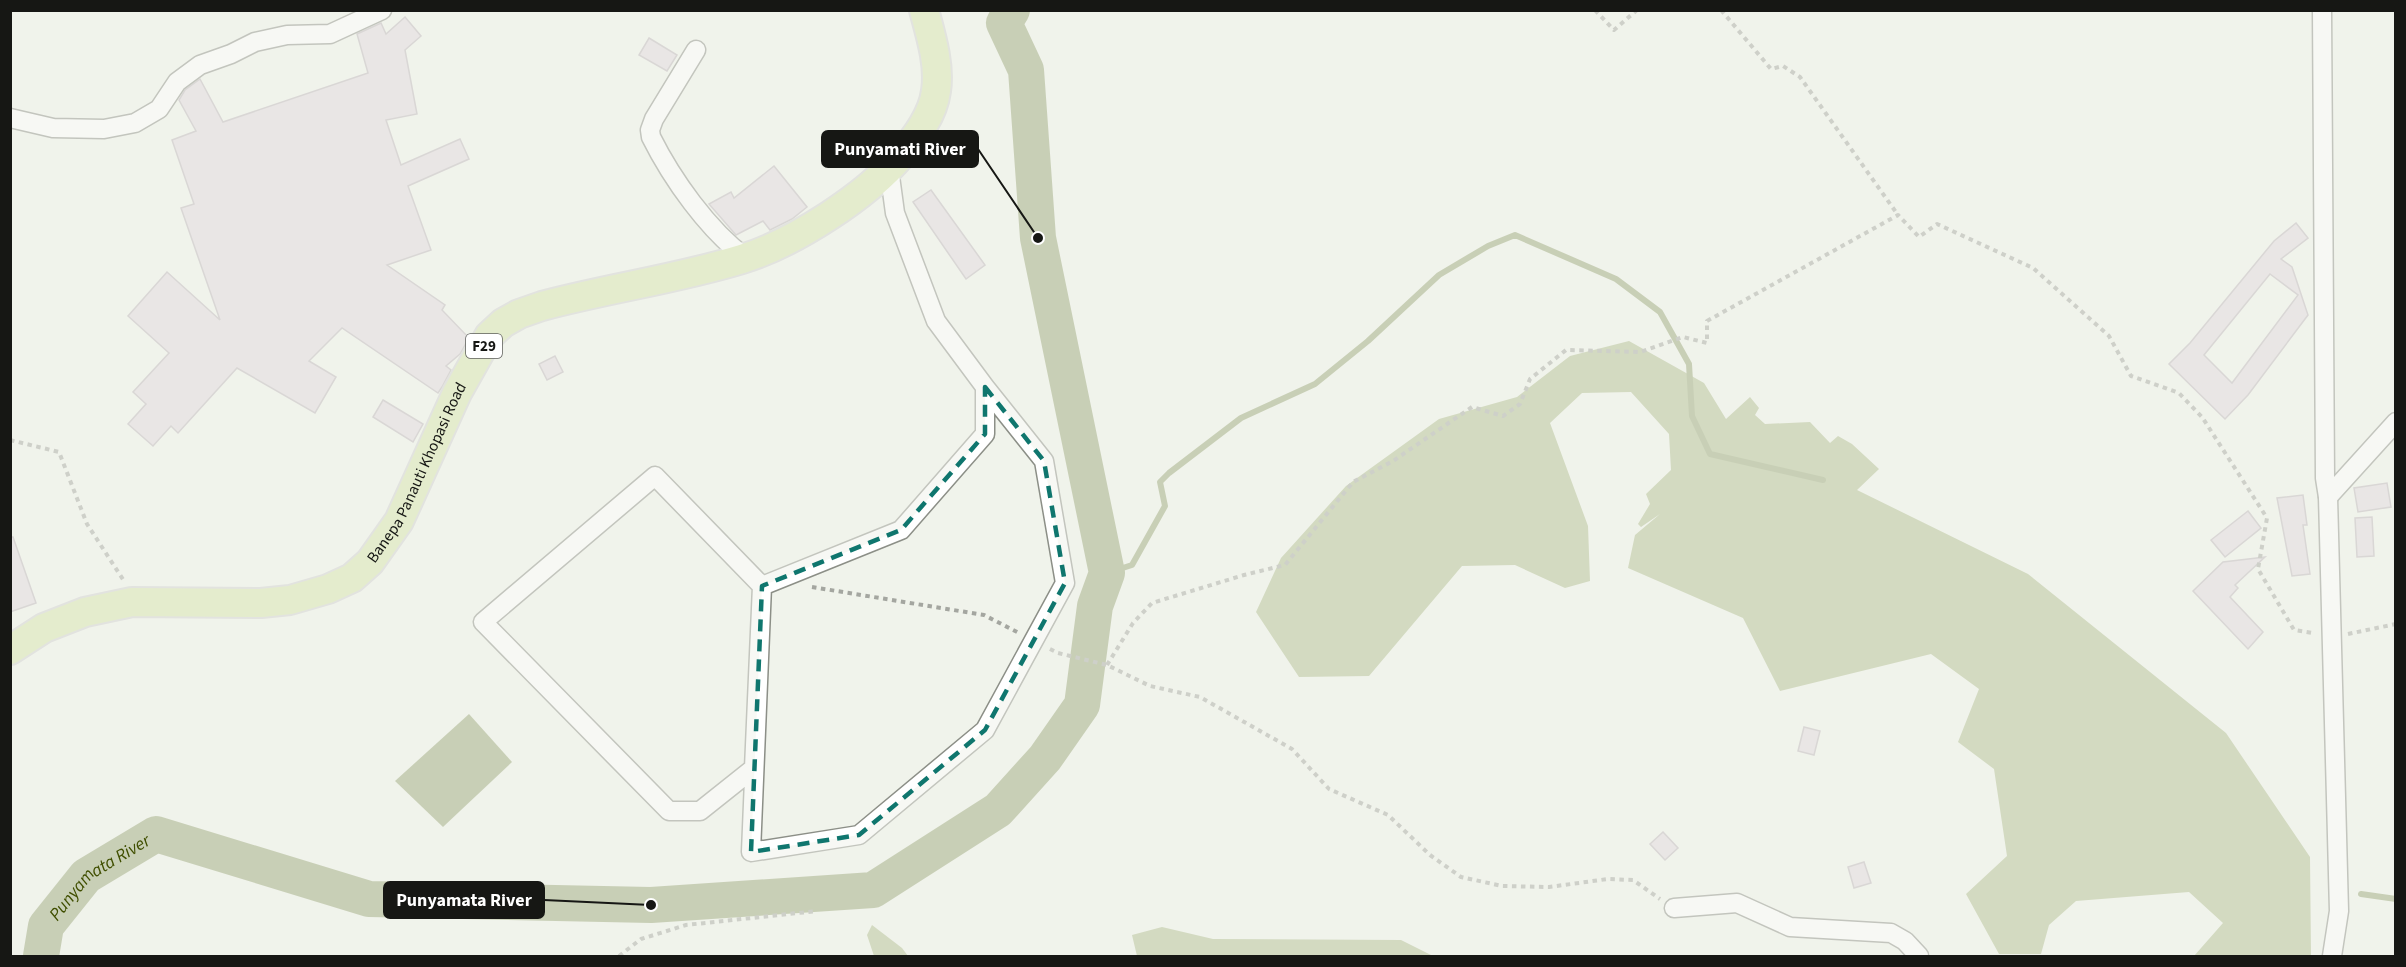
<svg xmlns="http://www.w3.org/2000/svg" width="2406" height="967" font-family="'Source Sans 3',sans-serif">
	<rect width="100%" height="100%" fill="#f0f3eb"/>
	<g fill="#afbd8e">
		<path d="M1629,341L1704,383L1726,419L1750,397L1759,408L1755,415L1765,424L1810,422L1830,443L1838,436L1852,444L1879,469L1857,490L2028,574L2226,733L2310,857L2311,956H2194L2223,923L2189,892L2076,901L2049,925L2041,954H1999L1966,894L2007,856L1994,769L1958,742L1979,689L1931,654L1780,691L1743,618L1628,568L1635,535L1660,514L1641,527L1638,524L1650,504L1646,494L1671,470L1669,434L1631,392L1582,393L1550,423L1588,526L1590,581L1565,588L1515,565L1462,566L1369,676L1299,677L1256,612L1281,558L1346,486L1439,419L1517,397L1570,356Z"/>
		<path d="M872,925L902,948L908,956H874L867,935Z"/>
		<path d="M1162,927L1213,939L1401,940L1433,956H1137L1132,935Z"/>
	</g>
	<path fill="#98a577" d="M469,714L512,762L443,827L395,781Z"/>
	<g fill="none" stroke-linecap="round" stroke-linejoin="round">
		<g stroke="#98a577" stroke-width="6">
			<path d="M1107,573L1132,565L1165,506L1160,482L1169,473L1241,418L1315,384L1368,341L1439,275L1488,246L1515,235L1616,279L1660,312L1689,364L1692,416L1710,454L1823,480"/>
			<path d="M2361,894L2396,899"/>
		</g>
		<path stroke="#98a577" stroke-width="36" id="s1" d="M41,956L46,926L86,876L156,834L369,899L651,905L873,890L998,810L1045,758L1082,705L1095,606L1107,573L1038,238L1026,70L1004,23L1012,10"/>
	</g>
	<g fill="#dfd7dd" stroke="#bdb5bb" stroke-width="1.5" fill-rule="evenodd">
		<path d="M405,17L421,36L405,50L417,114L386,120L401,165L460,139L469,159L408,186L431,250L387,265L445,305L442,310L469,338L460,354L446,366L451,370L442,387L438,393L342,328L309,361L336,377L315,413L237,368L178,433L171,426L153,446L128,424L146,404L133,392L169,353L128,316L167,272L220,320L181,208L194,204L172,140L196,131L179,100L185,90L200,79L223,122L368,73L357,34L381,23L386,34Z"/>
		<path d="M649,38L677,55L667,71L639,55Z"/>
		<path d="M774,166L807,207L792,219L770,230L763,221L736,235L709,204L731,192L734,198Z"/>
		<path d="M931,190L985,265L966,279L913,202Z"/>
		<path d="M2296,223L2308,238L2281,259L2292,267L2308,315L2248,395L2225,419L2169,364L2190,343L2274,241ZM2270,274L2298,295L2232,383L2204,355Z"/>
		<path d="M555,356L563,372L547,380L539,364Z"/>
		<path d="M383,400L423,424L413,442L373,417Z"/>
		<path d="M2387,483L2391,507L2358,512L2354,488Z"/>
		<path d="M2303,495L2307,525H2303L2310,574L2292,576L2277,498Z"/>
		<path d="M2248,511L2261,528L2225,557L2211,540Z"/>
		<path d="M2372,517L2374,556L2357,557L2355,518Z"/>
		<path d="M10,537H13L36,603L10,612Z"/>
		<path d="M2265,557L2235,585L2238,588L2230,597L2263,632L2248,649L2193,591L2223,562Z"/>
		<path d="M1804,727L1820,731L1814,755L1798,751Z"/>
		<path d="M1663,832L1678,848L1665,860L1650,844Z"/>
		<path d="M1864,862L1871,883L1854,888L1848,867Z"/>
	</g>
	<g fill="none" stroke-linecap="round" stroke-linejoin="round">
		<g stroke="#8c8f87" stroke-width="21">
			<g id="minor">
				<path d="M2322,10L2325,478L2328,497L2339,911L2332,956"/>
				<path d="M696,50L654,119L650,130L651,137C672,179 708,230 746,258"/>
				<path d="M10,118L53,128L104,129L135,123L159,109L177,82L200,65L231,54L255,42L287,35L330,34L382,10"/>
				<path d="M889,169L895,213L936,321L985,387V434L901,530L762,586L655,476L483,622L669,811H700L754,768L762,586L751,852L859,835L985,730L1065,583L1044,461L985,387"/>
				<path d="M2328,497L2396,422"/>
				<path d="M1674,908L1737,903L1790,927L1891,933L1905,941L1919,956"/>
			</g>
		</g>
		<g stroke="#d0d1d0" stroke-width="32">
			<g id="primary">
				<path id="s2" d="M10,650L44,628L85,612L132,602L261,603L290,600L328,589L352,578L370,562L399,521L457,393L489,336L503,323L519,314L542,306C609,288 677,279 742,259C794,243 867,196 901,155C916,137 933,115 936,91C940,65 931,36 924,10"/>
			</g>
		</g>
		<g stroke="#a4a6a0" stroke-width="4" stroke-dasharray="4.5 4.5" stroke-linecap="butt">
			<path d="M1595,10L1614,30L1637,10"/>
			<path d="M1721,10L1771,69L1783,66L1800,77L1898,215"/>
			<path d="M10,440L59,452L87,524L124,581"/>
			<path d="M812,587L984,615L1019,633"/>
			<path d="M2348,634L2396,624"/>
			<path d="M1050,649L1058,653L1107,665L1150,686L1200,697L1292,749L1329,789L1388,815L1430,855L1461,877L1502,886L1549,887L1608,879L1633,880L1660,899"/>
			<path d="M1107,665L1133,623L1152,603L1244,575L1285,565L1353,482L1393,461L1472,407L1503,416L1520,404L1530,379L1566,350L1640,352L1683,337L1707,343V321L1898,215L1919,237L1937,224L2033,268L2109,336L2131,376L2179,393L2202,417L2267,518L2258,569L2294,630L2313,633"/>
			<path d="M619,956L641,939L686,925L817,911"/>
		</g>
		<use href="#minor" stroke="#fff" stroke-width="18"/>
		<use href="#primary" stroke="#d6e5a9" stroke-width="28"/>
	</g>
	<path d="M0 0H2406V967H0ZM985,387L1044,461L1065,583L985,730L859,835L751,852L762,586L901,530L985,434Z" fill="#f0f3eb" fill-opacity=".55" fill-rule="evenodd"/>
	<path fill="none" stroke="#0f766e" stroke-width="4.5" stroke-dasharray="12 8" stroke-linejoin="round" d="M985,387L1044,461L1065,583L985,730L859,835L751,852L762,586L901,530L985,434Z"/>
	<g text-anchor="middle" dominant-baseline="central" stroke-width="4.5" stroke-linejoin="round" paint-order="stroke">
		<rect fill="#fff" stroke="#5c5d5a" stroke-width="1.5" x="466" y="334" width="36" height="24" rx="4.5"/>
		<g font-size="15" font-weight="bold" fill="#161714">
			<text x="484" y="346">F29</text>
		</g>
		<g font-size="16" fill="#161714" stroke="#fff">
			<text stroke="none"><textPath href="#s2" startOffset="482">Banepa Panauti Khopasi Road</textPath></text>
		</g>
		<g font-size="18" font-style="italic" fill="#404f01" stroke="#fff">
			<text stroke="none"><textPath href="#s1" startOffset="104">Punyamata River</textPath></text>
		</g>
	</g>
	<path fill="none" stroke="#161714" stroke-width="2" d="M1038 238L978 149M651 905L544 900"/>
	<g fill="#161714" stroke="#fff" stroke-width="2">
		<circle cx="1038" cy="238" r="6"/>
		<circle cx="651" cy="905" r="6"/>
	</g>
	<g fill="#161714" stroke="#161714" stroke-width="2">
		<rect x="822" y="131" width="156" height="36" rx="6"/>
		<rect x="384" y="882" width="160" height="36" rx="6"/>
	</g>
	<g font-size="18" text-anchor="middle" font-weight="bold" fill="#fff">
		<text x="900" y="155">Punyamati River</text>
		<text x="464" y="906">Punyamata River</text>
	</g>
	<rect width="2406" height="967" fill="none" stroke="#161714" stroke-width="24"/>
</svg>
